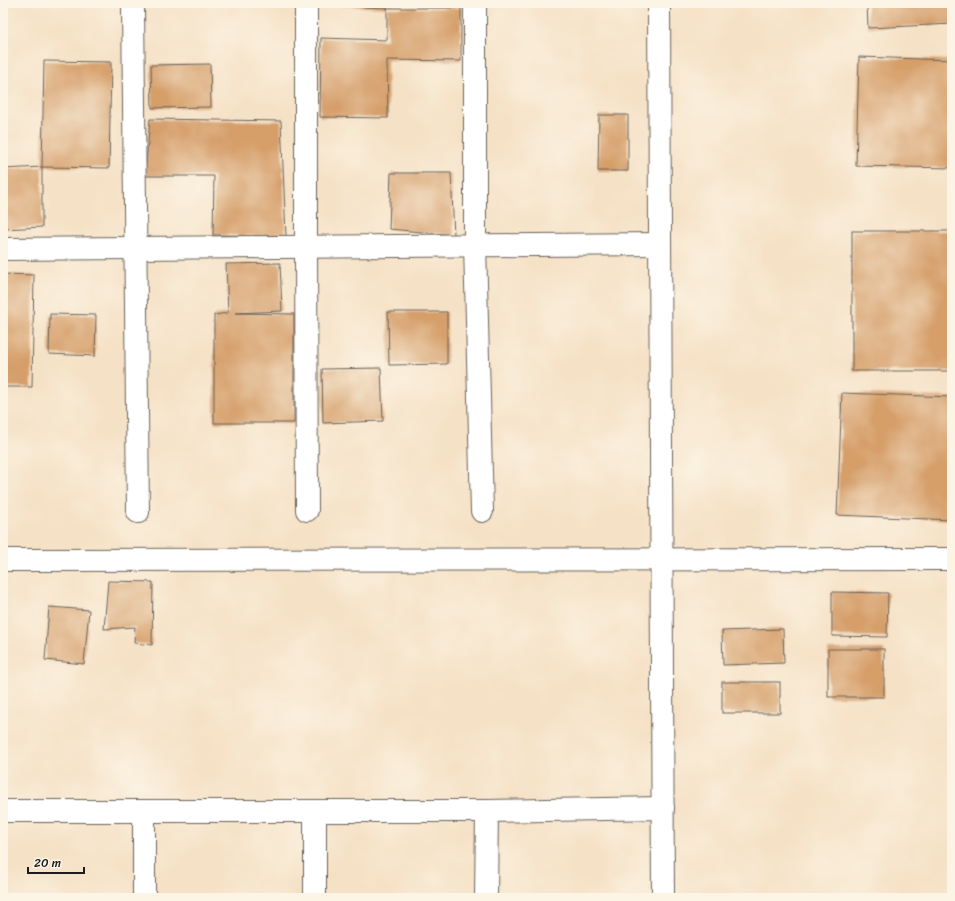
<svg xmlns="http://www.w3.org/2000/svg" width="955" height="901" font-family="Sriracha,sans-serif">
	<rect width="100%" height="100%" fill="#fcf5e5"/>
	<filter id="ink" filterUnits="userSpaceOnUse"><feTurbulence type="fractalNoise" baseFrequency=".025" numOctaves="2"/><feDisplacementMap in="SourceGraphic" scale="8" xChannelSelector="R" yChannelSelector="G"/><feConvolveMatrix kernelMatrix="1 2 1 2 8 2 1 2 1" color-interpolation-filters="sRGB"/></filter>
	<filter id="wash" filterUnits="userSpaceOnUse"><feTurbulence type="fractalNoise" baseFrequency=".012" numOctaves="4" result="noise"/><feDisplacementMap in="SourceGraphic" scale="16" xChannelSelector="R" yChannelSelector="G"/><feGaussianBlur stdDeviation="0.9" result="paint"/><feColorMatrix in="noise" values="0 0 0 0 0 0 0 0 0 0 0 0 0 0 0 0 0 1.4 0 .05"/><feComposite in="paint" operator="in"/></filter>
	<g filter="url(#wash)">
		<rect width="100%" height="100%" fill="#f5e1c6"/>
		<g id="blocks">
			<g fill="#d69f6b">
				<path d="M227,3H281V6L227,4Z"/>
				<path d="M320,3H387V8H461V61L387,60L388,118L320,117L321,38L387,40V8L320,5Z"/>
				<path d="M867,3H952V24L868,28Z"/>
				<path d="M859,57L952,60V168L856,166Z"/>
				<path d="M44,61L111,62L109,168L42,167Z"/>
				<path d="M210,64L211,107L152,108L151,65Z"/>
				<path d="M599,115H628V171H598Z"/>
				<path d="M150,119L281,121L286,236L213,235L214,176H145Z"/>
				<path d="M42,167V227L3,229V169Z"/>
				<path d="M391,173H451L454,235L389,229Z"/>
				<rect x="852" y="231" width="100" height="140"/>
				<path d="M280,263L282,311L235,313L294,314V423H214V315L228,313L226,264Z"/>
				<path d="M3,274L34,275L32,387H3Z"/>
				<path d="M388,312H447V364L389,365Z"/>
				<path d="M50,314L96,315L95,356L49,354Z"/>
				<path d="M381,368L383,421L323,423L322,369Z"/>
				<path d="M842,393L952,397V520L837,515Z"/>
				<path d="M108,581L153,582L152,645L134,643L135,627L104,629Z"/>
				<path d="M832,592L888,593L887,637L832,636Z"/>
				<path d="M49,607L89,610L84,664L45,660Z"/>
				<path d="M783,629L784,663L723,665L722,631Z"/>
				<rect x="828" y="649" width="56" height="48"/>
				<rect x="722" y="682" width="58" height="31"/>
			</g>
		</g>
	</g>
	<g filter="url(#ink)">
		<use href="#blocks" fill-opacity="0" stroke="#686158" stroke-width="1"/>
		<g fill="none" stroke-linecap="round" stroke-linejoin="round">
			<g stroke="#686158" stroke-width="24">
				<g id="minor">
					<path d="M133,3L138,512"/>
					<path d="M306,3V246L307,510"/>
					<path d="M475,3V245L482,511"/>
					<path d="M3,249L660,244"/>
					<path d="M3,560L952,559"/>
					<path d="M3,811H487L486,898"/>
					<path d="M315,811V898"/>
					<path d="M487,811L663,808"/>
					<path d="M144,898V811"/>
				</g>
			</g>
			<g stroke="#686158" stroke-width="24">
				<path id="tertiary" d="M659,3L663,898"/>
			</g>
			<use href="#minor" stroke="#fff" stroke-width="22"/>
			<use href="#tertiary" stroke="#fff" stroke-width="22"/>
		</g>
	</g>
	<rect width="955" height="901" fill="none" stroke="#fcf5e5" stroke-width="16"/>
	<path d="M28 867v6h56v-6" fill="none" stroke="#1c1c1c" stroke-width="2"/>
	<text x="34" y="867" font-size="12" fill="#1c1c1c" stroke="#fcf5e5" stroke-width="3" paint-order="stroke">20 m</text>
</svg>
